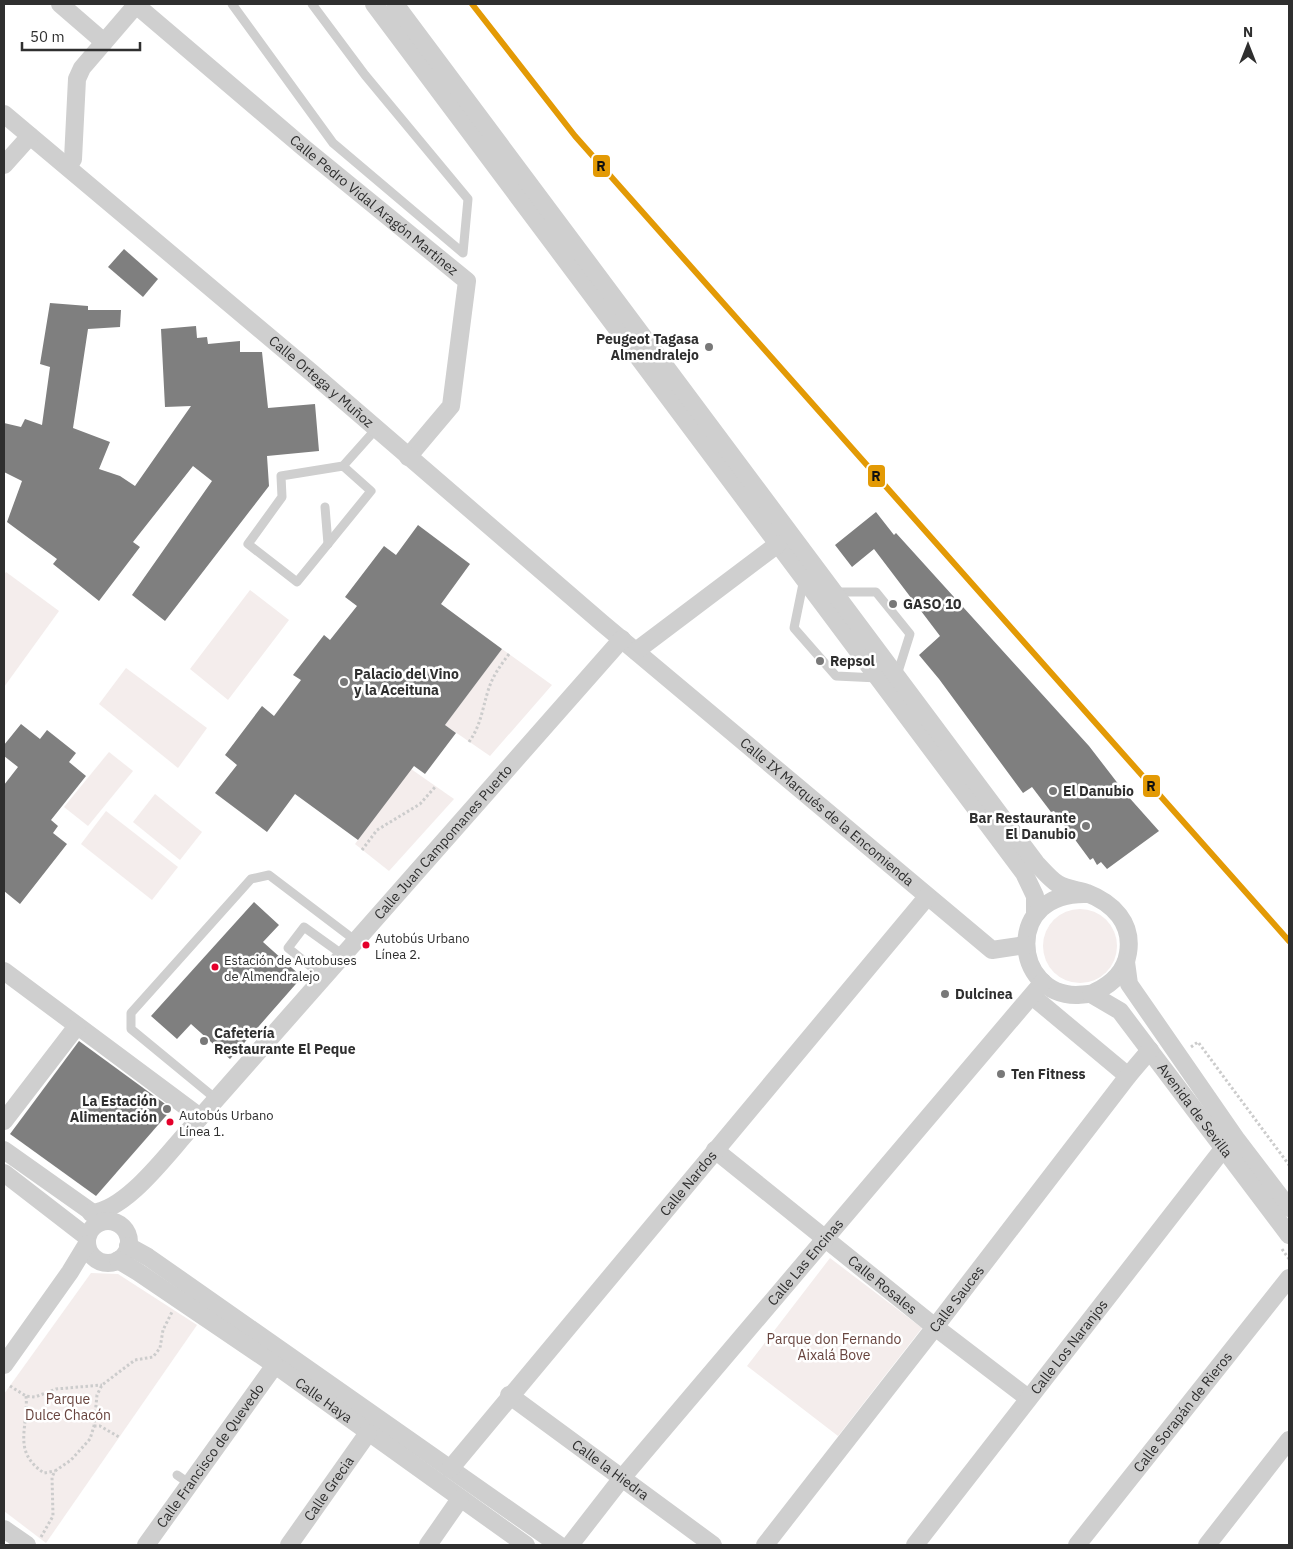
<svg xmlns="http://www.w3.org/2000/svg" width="1293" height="1549" font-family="'IBM Plex Sans',sans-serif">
	<rect width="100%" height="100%" fill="#fff"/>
	<g fill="#f4edec">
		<path d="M6,572L59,611L4,687V575Z"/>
		<path d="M250,590L289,620L228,700L190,669Z"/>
		<path d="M502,649L552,685L490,756L445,725Z"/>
		<path d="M126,668L207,728L178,768L99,704Z"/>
		<path d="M109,752L133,771L88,826L64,807Z"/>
		<path d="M411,769L454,799L389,871L355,844Z"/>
		<path d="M155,794L202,832L180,860L133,822Z"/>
		<path d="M106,811L178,867L152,900L81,844Z"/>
		<circle cx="1080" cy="946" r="37"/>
		<path d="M830,1258L922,1328L838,1436L747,1366Z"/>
		<path d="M91,1273L118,1274L197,1325L46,1543L4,1511V1394Z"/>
	</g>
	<g fill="#7f7f7f">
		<path d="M124,249L158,279L143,297L108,267Z"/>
		<path d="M50,303L88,306V310H121L120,327L88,329L73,428L110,442L99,469L120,476L135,486L191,406L165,407L161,329L196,326L197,338L207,337L208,344L240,341V352H262L268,408L315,404L319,451L267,456L269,486L165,621L132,595L212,481L193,466L133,542L140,547L99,601L53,564L57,559L7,522L22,481L4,472V423L21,427L25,419L42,425L50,367L40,364Z"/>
		<path d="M876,512L894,535L896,533L1089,746L1126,794L1159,831L1107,869L1101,862L1097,865L1093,858L1090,860L1054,811L1051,812L1032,787L1023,793L939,679L919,655L940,636L874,549L852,567L835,545Z"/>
		<path d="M418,525L470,564L441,604L502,649L445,725L456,733L425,774L414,766L358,840L295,794L267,832L215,793L237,765L225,755L262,706L274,716L301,680L293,675L324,635L330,640L357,606L345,597L384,546L396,555Z"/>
		<path d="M21,724L40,739L47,730L76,753L69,762L86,776L51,820L58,826L53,833L67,844L20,904L4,891V785L18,767L4,756V745Z"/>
		<path d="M254,902L279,925L263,942L302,977L230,1059L191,1024L177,1039L151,1016Z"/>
		<path d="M79,1041L172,1109L96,1196L10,1134Z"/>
	</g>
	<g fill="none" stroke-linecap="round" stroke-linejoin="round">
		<g stroke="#ccc" stroke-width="3" stroke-dasharray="2.5 2.5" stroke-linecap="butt">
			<path d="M469,742C481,725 482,710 488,691C492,677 500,666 509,654"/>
			<path d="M362,850L377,830L420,804L436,786"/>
			<path d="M1191,1047L1198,1042L1289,1165"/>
			<path d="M1282,1249L1289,1259"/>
			<path d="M10,1386L26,1396L35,1397L56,1389L102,1385"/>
			<path d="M26,1396C29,1427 11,1451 44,1473L55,1471"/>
			<path d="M94,1426H100L119,1437"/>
			<path d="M41,1537L53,1516L52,1477L55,1471L71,1460L90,1439L94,1426L97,1395L102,1385L135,1360L153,1357L160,1348L163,1330L172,1312"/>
		</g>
		<g stroke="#cfcfcf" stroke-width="9">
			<path d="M232,4L333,143L463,253L468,199L365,75L312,4"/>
			<path d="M343,466L371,491L297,582L248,544L282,497L281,476L343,466L376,429"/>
			<path d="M325,507L328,544"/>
			<path d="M804,579L794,628L836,676L878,678"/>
			<path d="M835,592H876L910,634L897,675"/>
			<path d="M324,977L288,948L304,927L343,955"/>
			<path d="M216,1099L131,1029V1013L251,879L269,875L356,941"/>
			<path d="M177,1475L190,1484"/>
		</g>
		<g stroke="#cfcfcf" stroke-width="18">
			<path d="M60,4L104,42"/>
			<path d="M374,4L1024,873L1035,896V915"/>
			<path d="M395,4L1036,863C1042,869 1050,879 1058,884C1066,889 1078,890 1087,893C1113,903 1133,923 1128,953C1125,972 1112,984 1095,992C1090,995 1083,994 1077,995C1013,996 1002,890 1089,894"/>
			<path id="s1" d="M136,5L304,148L467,281L451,406L408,457"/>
			<path id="s2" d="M4,114L312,373L602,623L992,950L1026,945"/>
			<path d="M4,165L30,136"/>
			<path d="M68,167L73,159L77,79L82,68L137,4"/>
			<path d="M636,651L778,544"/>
			<path d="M1126,962L1129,984L1237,1140L1289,1208"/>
			<path d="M4,971L200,1117"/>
			<path id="s3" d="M1091,994L1120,1011L1289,1235"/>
			<path d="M1032,996L1128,1076"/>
			<path d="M4,1121L77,1026"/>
			<path d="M4,1150L100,1218"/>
			<path id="s4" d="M715,1150L935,1327L1028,1398"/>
			<path d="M4,1173L87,1237"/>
			<path id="s5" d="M91,1213C126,1211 167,1154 190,1129L622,639"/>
			<circle cx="108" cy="1242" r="21"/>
			<path d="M128,1246L148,1257L559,1545"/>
			<path id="s6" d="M118,1260L138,1272L275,1365L526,1545"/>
			<path d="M4,1365L70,1272L87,1244"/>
			<path id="s7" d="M509,1395L713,1545"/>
			<path id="s8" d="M450,1469L927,897"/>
			<path d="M4,1529L27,1545"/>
			<path id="s9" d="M146,1545L275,1365"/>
			<path id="s10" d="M289,1545L368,1433"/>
			<path d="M428,1545L460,1499"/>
			<path id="s11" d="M570,1545L622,1478L1043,982"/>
			<path id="s12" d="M765,1545L935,1327L1128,1076L1150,1050"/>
			<path id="s13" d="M915,1545L1223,1149"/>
			<path id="s14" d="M1077,1545L1289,1278"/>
			<path d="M1207,1545L1289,1440"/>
		</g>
		<g stroke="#fff" stroke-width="10">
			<path id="rail-1" d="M472,4L575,136L1289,941"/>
		</g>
		<use href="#rail-1" stroke="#e39a05" stroke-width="6"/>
	</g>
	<g fill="#787878" stroke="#fff" stroke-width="2">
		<circle cx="709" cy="347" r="5"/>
		<circle cx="893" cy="604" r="5"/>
		<circle cx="820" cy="661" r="5"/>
		<circle cx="344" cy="682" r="5"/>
		<circle cx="1053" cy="791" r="5"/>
		<circle cx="1086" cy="826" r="5"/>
		<circle cx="945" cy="994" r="5"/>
		<circle cx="204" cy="1041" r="5"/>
		<circle cx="1001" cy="1074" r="5"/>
		<circle cx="167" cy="1109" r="5"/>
	</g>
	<g fill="#e4002b" stroke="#fff" stroke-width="2">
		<circle cx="366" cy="945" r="4.5"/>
		<circle cx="215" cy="967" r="4.5"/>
		<circle cx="170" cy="1122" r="4.5"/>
	</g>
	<g text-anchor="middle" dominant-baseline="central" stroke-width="5" stroke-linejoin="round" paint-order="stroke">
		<g font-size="13" fill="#2f2f2f" stroke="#fff" text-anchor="start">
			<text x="375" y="938">Autobús Urbano<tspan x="375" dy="16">Línea 2.</tspan></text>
			<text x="224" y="960">Estación de Autobuses<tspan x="224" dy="16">de Almendralejo</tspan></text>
			<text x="179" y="1115">Autobús Urbano<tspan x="179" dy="16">Línea 1.</tspan></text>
		</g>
		<g font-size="14" fill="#2f2f2f" stroke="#fff">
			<text stroke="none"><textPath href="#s1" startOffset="311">Calle Pedro Vidal Aragón Martínez</textPath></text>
			<text stroke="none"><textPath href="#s2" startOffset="415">Calle Ortega y Muñoz</textPath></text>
			<text stroke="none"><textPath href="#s2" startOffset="1079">Calle IX Marqués de la Encomienda</textPath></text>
			<text stroke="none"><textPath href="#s5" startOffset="515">Calle Juan Campomanes Puerto</textPath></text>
			<text stroke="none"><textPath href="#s3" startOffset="158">Avenida de Sevilla</textPath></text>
			<text stroke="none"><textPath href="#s8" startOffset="372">Calle Nardos</textPath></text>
			<text stroke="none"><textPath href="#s11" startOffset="368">Calle Las Encinas</textPath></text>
			<text stroke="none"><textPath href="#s4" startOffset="215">Calle Rosales</textPath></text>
			<text stroke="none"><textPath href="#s12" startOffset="312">Calle Sauces</textPath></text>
			<text stroke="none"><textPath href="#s13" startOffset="251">Calle Los Naranjos</textPath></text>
			<text stroke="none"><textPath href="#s6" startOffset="249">Calle Haya</textPath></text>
			<text stroke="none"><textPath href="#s14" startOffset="170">Calle Sorapán de Rieros</textPath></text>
			<text stroke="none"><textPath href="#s9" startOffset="110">Calle Francisco de Quevedo</textPath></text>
			<text stroke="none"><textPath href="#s7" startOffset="126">Calle la Hiedra</textPath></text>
			<text stroke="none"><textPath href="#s10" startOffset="69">Calle Grecia</textPath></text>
		</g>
		<g font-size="14" font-weight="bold" fill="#2f2f2f" stroke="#fff" text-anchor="start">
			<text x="699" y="339" text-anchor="end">Peugeot Tagasa<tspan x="699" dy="16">Almendralejo</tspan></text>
			<text x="903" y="604">GASO 10</text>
			<text x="830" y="661">Repsol</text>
			<text x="354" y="674">Palacio del Vino<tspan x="354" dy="16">y la Aceituna</tspan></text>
			<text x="1063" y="791">El Danubio</text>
			<text x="1076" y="818" text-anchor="end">Bar Restaurante<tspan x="1076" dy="16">El Danubio</tspan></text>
			<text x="955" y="994">Dulcinea</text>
			<text x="214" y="1033">Cafetería<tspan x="214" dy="16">Restaurante El Peque</tspan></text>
			<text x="1011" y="1074">Ten Fitness</text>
			<text x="157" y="1101" text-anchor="end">La Estación<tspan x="157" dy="16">Alimentación</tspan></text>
		</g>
		<g font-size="14" fill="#68443e" stroke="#fff">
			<text x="834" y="1339">Parque don Fernando<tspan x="834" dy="16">Aixalá Bove</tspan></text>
			<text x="68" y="1399">Parque<tspan x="68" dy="16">Dulce Chacón</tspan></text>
		</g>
	</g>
	<g stroke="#fff" stroke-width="2">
		<rect x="592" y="154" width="19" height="24" rx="5" fill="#e39a05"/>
		<rect x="867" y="464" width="19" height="24" rx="5" fill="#e39a05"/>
		<rect x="1142" y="774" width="19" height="24" rx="5" fill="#e39a05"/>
	</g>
	<g font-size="14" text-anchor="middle" font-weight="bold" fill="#111">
		<text x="601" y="171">R</text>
		<text x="876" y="481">R</text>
		<text x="1151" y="791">R</text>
	</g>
	<rect width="1293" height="1549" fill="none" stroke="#2f2f2f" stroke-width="10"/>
	<g transform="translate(1248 45)" stroke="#ffffff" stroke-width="4" paint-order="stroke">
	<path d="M0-4L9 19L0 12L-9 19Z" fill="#2f2f2f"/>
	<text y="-8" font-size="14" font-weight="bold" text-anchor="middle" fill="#2f2f2f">N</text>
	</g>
	<path d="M22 42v8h118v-8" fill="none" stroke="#2f2f2f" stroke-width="2.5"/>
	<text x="30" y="42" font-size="15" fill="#2f2f2f" stroke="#ffffff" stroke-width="4" paint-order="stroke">50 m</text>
</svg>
